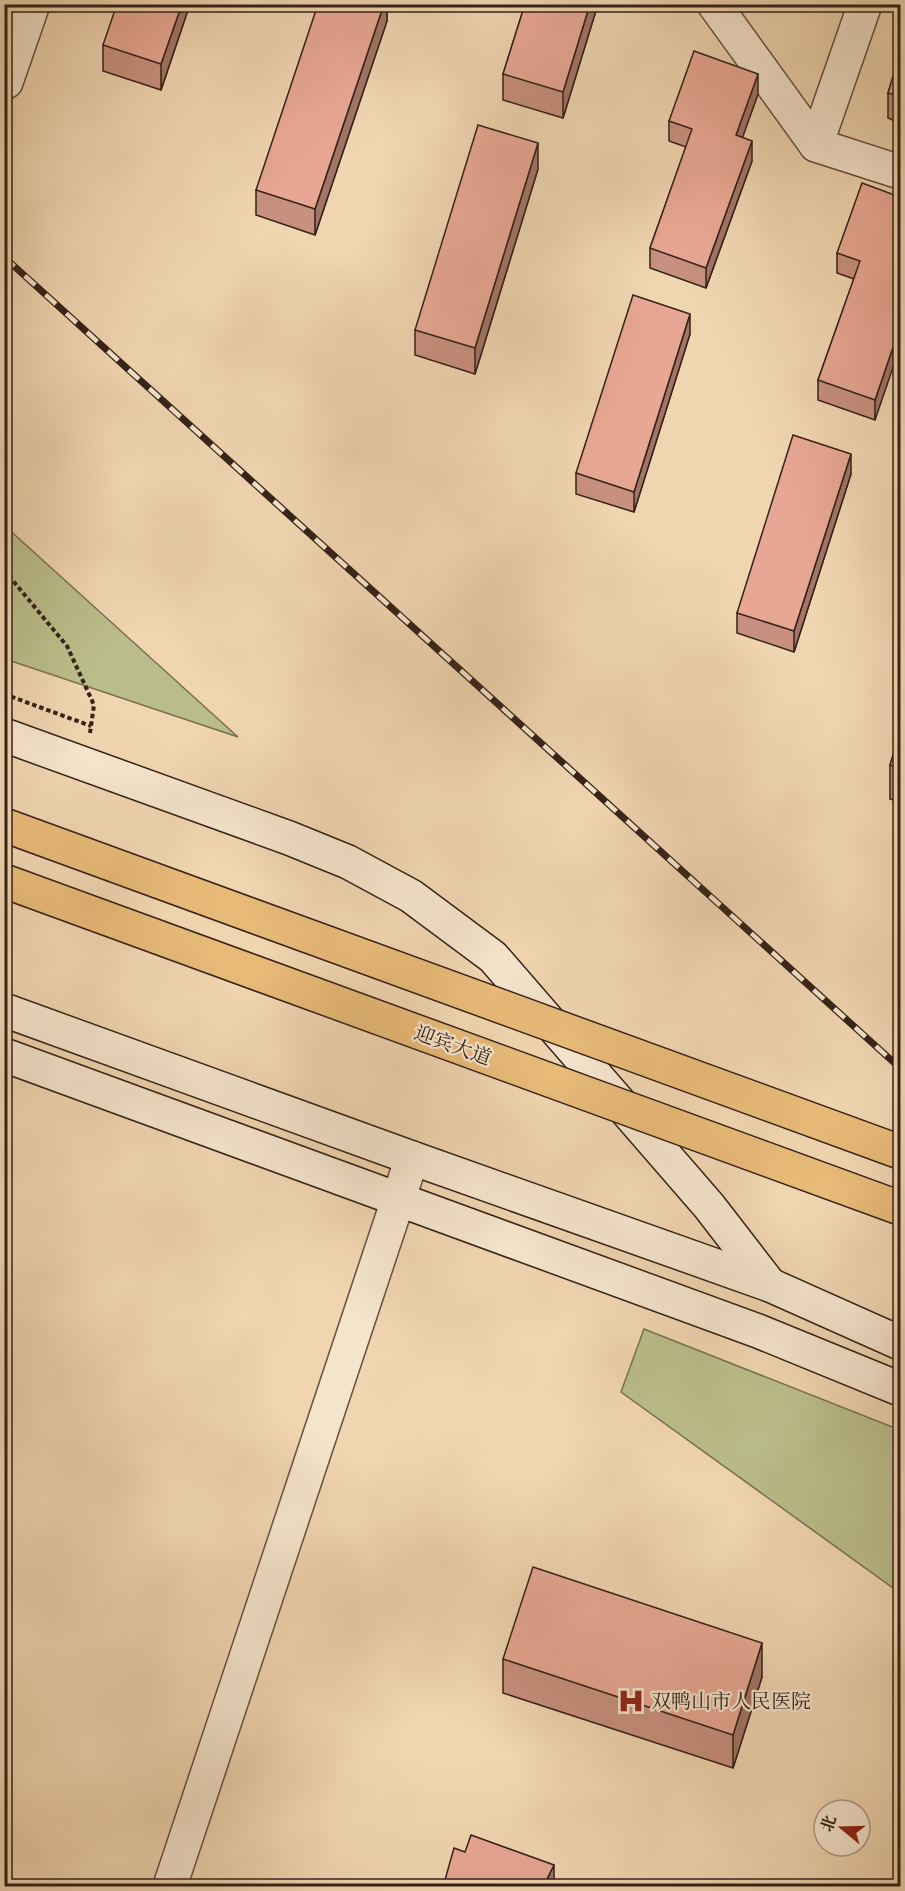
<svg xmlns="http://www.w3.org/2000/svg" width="905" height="1891" font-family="'EB Garamond','Noto Serif SC',serif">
	<rect width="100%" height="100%" fill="#f0d5b1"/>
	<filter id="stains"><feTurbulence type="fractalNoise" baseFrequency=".00333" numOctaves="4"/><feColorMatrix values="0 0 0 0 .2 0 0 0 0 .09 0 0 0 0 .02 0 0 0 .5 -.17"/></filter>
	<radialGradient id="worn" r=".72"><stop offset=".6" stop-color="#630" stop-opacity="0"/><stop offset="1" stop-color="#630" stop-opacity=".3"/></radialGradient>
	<g fill="#babd8b" stroke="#787052" stroke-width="1.5">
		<path d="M5,526L238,737L5,659Z"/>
		<path d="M644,1329L900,1430V1593L621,1392Z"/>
	</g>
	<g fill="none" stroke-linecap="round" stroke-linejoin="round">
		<g stroke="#644f3e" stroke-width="36">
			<g id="minor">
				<path d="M714,4L816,145L900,172"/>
				<path d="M816,145L865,4"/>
				<path d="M170,1886L412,1158"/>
			</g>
		</g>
		<g stroke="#644f3e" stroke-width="36">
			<path id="tertiary" d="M6,82L33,4"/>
		</g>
		<g stroke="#352218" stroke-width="36">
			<g id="secondary">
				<path d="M4,735L289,838L348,862L411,896L493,957L709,1206L770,1285"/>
				<path d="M4,1010L412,1158L770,1285L900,1343"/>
				<path d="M4,1055L758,1331L900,1389"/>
			</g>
		</g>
		<g stroke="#352218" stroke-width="4" stroke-dasharray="4.5 3" stroke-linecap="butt">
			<path d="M4,570L67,646L94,705L90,733"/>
			<path d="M4,694L91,726"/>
		</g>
		<use href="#minor" stroke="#f5e4cc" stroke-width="33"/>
		<use href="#tertiary" stroke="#f5e4cc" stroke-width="33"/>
		<use href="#secondary" stroke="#f5e4cc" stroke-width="33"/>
		<g stroke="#352218" stroke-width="7">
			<path id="rail" d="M4,257L900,1068"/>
		</g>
		<use href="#rail" stroke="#f5e4cc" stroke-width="4.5" stroke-dasharray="14" stroke-linecap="butt"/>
		<g stroke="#352218" stroke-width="36" stroke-linecap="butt">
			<g id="primary-bridge">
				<path d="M4,825L900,1152"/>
				<path d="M4,881L900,1208"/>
			</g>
		</g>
		<use href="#primary-bridge" stroke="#e8ba78" stroke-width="33"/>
	</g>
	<g fill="#c8907f" stroke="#352218" stroke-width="1.5">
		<path d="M190,4L161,90L103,71V45Z"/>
		<path d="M387,4V21L315,235L256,215V190Z"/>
		<path d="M525,4H598L563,118L503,100V74Z"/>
		<path d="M900,53V123L888,118V93Z"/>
		<path d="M758,94L742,137L752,161L706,288L650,268V248L686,147L669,141V121Z"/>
		<path d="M538,169L475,374L415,355V330Z"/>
		<path d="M900,197L875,420L818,400V380L854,279L837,273V253Z"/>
		<path d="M690,334L634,512L576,494V473Z"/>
		<path d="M851,474L794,652L737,633V613Z"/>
		<path d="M900,733V802L890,799V765Z"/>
		<path d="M503,1659L762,1677L733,1768L503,1693Z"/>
	</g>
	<g fill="#a27568" stroke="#352218" stroke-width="1.5">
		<path d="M182,4H190L161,90V64Z"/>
		<path d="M384,4H387V21L315,235V209Z"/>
		<path d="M590,4H598L563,118V92Z"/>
		<path d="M758,74V94L736,156V135Z"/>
		<path d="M752,141V161L706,288V268Z"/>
		<path d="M538,143V169L475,374V348Z"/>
		<path d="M690,314V334L634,512V492Z"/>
		<path d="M900,327V347L875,420V400Z"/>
		<path d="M851,454V474L794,652V631Z"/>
		<path d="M762,1643V1677L733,1768V1735Z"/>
		<path d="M554,1865V1887L547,1879Z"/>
	</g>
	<g fill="#e8a794" stroke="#352218" stroke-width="1.5">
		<path d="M117,4H182L161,64L103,45Z"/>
		<path d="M318,4H384L315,209L256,190Z"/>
		<path d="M525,4H590L563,92L503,74Z"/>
		<path d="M694,51L758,74L736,135L752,141L706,268L650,248L692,129L669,121Z"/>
		<path d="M900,53V97L888,93Z"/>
		<path d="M478,125L538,143L475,348L415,330Z"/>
		<path d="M862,183L900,197V327L875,400L818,380L860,261L837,253Z"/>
		<path d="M633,295L690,314L634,492L576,473Z"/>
		<path d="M793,435L851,454L794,631L737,613Z"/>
		<path d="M900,733V768L890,765Z"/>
		<path d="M533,1567L762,1643L733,1735L503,1659Z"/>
		<path d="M471,1835L554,1865L547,1879L570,1887H443L454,1848L465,1852Z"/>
	</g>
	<defs>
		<g id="hospital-bare" transform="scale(2.07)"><path d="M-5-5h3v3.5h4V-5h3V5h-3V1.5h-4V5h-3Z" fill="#8f2418" stroke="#f5e4cc" stroke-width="2.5" paint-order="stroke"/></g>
	</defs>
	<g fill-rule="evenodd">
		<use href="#hospital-bare" x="631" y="1701"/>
	</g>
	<g text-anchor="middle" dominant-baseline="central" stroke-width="4.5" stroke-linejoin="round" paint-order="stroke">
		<g font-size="20" fill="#352218" stroke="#f5e4cc">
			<text transform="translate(453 1045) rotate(20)">迎宾大道</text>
		</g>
		<g font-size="20" fill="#352218" stroke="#f5e4cc" text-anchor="start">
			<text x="651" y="1701">双鸭山市人民医院</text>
		</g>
	</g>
	<rect width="905" height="1891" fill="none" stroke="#f0d5b1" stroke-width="24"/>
	<rect x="6" y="6" width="893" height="1879" fill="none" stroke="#352218" stroke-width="3"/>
	<rect x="12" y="12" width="881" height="1867" fill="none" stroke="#352218" stroke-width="1.5"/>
	<g transform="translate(842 1828) rotate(289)"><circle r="28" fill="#f5e4cc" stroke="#a89684" stroke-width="1.5"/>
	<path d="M0-4.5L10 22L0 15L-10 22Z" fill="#8f2418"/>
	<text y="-9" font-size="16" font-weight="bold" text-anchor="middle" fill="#352218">北</text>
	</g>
	<rect width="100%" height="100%" filter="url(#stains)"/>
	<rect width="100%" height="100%" fill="url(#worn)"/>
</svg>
